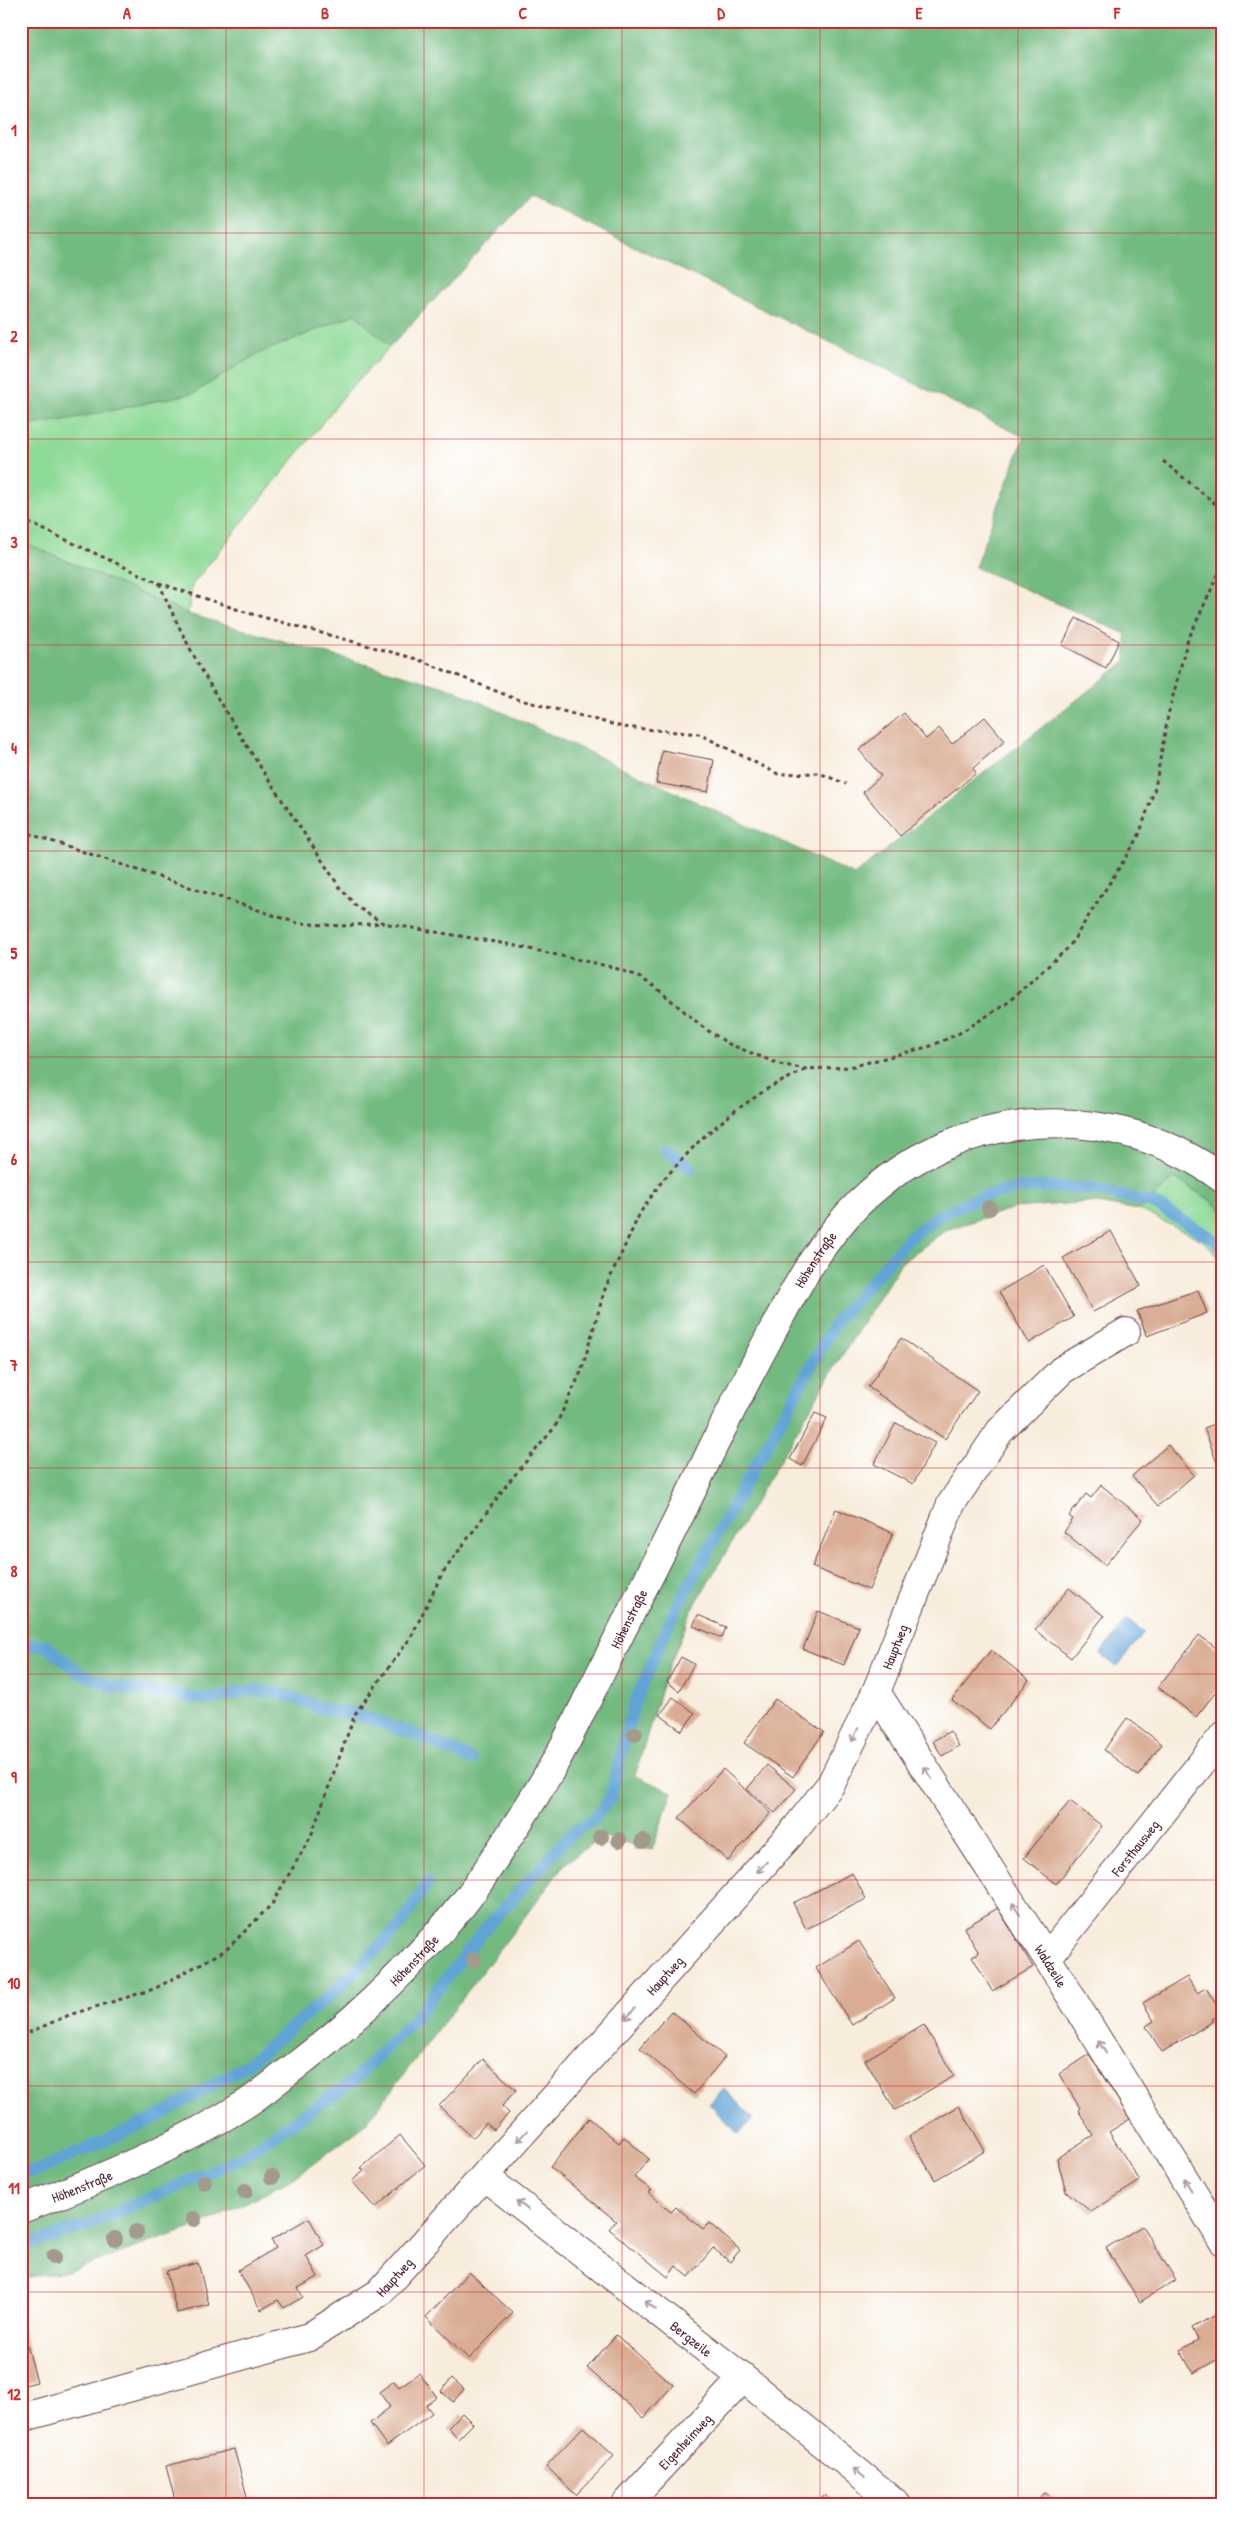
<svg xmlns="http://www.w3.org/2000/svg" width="1244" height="2525" font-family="'Patrick Hand',sans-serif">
	<rect width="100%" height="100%" fill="#fff"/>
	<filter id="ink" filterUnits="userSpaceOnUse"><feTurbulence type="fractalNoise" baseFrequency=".02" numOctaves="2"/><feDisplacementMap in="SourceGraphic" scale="10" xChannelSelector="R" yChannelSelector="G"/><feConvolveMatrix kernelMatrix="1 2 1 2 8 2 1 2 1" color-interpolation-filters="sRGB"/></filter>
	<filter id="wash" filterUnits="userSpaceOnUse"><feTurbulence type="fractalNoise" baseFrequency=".0096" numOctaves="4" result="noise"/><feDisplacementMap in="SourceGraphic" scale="20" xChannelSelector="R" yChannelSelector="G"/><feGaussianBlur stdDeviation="1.12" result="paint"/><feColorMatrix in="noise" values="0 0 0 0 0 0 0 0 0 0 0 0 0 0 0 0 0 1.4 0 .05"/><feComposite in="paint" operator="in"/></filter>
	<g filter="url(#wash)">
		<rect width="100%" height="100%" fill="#f8eddc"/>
		<g fill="#8eda97" stroke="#6c7c61">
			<path d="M355,314L390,347L348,391L192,585L188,614L21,541V427L75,418L194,393L255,355Z"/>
			<path d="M1175,1178L1210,1200L1223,1211V1262L1202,1240L1139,1210Z"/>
		</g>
		<path fill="#72ba80" stroke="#5e6c56" d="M21,21H1223V1211L1210,1200L1175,1178L1139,1210L1089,1202L1014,1208L946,1230L901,1263L831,1373L692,1610L663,1682L635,1776L672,1792L652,1850L601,1836L565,1864L365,2125L294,2178L205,2223L67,2272L21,2278V541L188,614L452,689L854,875L1126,661V634L975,567L1024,437L531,196L390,347L355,314L255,355L194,393L75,418L21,427Z"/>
		<g fill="#61a4d5" stroke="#566280">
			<path d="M1127,1619L1144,1632L1117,1667L1100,1654Z"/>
			<path d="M724,2089L754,2119L738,2134L709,2104Z"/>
		</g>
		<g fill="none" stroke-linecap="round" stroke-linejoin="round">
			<g stroke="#61a4d5" stroke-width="12">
				<path d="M665,1149L691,1169"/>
				<path d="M21,1646L45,1645L80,1673L109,1686L210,1700L250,1690L279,1693L327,1710L355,1714L417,1735L472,1760"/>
				<path d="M21,2175L41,2169L154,2119L248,2064L333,1993L400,1926L428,1882"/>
				<path d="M21,2247L88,2225L239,2159L352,2082L417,2016L486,1928L574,1831L593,1820L610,1799L633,1707L675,1610L835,1323L909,1238L940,1215L982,1197L1020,1188L1056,1187L1092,1189L1155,1204L1215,1240L1223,1249"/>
			</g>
		</g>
		<g id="blocks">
			<g fill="#d9ac93">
				<path d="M1076,618L1119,641L1106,668L1062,645Z"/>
				<path d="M904,713L926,739L939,728L952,744L985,717L1005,741L973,768L976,773L900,836L863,792L881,776L859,750Z"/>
				<path d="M662,750L714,760L708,792L656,783Z"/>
				<path d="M1111,1231L1141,1286L1093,1312L1063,1258Z"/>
				<path d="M1044,1265L1074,1317L1029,1343L999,1292Z"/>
				<path d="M1198,1290L1207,1313L1147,1336L1137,1311Z"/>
				<path d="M901,1338L978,1391L945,1439L868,1387Z"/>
				<path d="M815,1413L827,1418L802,1466L790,1459Z"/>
				<path d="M1223,1421V1461L1217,1463L1204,1428Z"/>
				<path d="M896,1423L935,1443L913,1484L874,1464Z"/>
				<path d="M1168,1445L1194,1475L1158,1506L1132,1476Z"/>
				<path d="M1101,1485L1143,1519L1105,1565L1064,1532L1073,1519L1069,1516L1086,1494L1091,1498Z"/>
				<path d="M836,1509L893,1533L869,1590L812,1567Z"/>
				<path d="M1069,1588L1104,1616L1071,1658L1035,1630Z"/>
				<path d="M818,1611L859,1627L844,1665L803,1649Z"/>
				<path d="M698,1615L726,1627L722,1638L693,1626Z"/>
				<path d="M1199,1635L1223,1653V1683L1196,1717L1158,1687Z"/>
				<path d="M991,1650L1029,1680L990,1729L952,1700Z"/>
				<path d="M681,1657L694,1664L679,1691L667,1682Z"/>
				<path d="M673,1697L695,1713L682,1731L660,1715Z"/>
				<path d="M775,1699L824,1732L793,1777L744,1743Z"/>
				<path d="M1127,1718L1162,1744L1138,1776L1104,1750Z"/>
				<path d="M950,1731L959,1746L942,1756L933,1741Z"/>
				<path d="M767,1765L796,1789L775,1813L747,1789Z"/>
				<path d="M723,1769L771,1813L728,1861L679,1818Z"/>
				<path d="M1070,1801L1102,1826L1056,1884L1024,1858Z"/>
				<path d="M852,1873L866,1899L806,1929L793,1903Z"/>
				<path d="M998,1908L1033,1967L992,1991L972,1956L979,1953L964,1928Z"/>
				<path d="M859,1941L895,1998L852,2025L816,1968Z"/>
				<path d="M1187,1977L1197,1993L1206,1988L1222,2014L1212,2019L1214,2021L1162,2052L1146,2026L1154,2021L1143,2003Z"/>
				<path d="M671,2011L725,2057L694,2094L640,2048Z"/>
				<path d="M924,2025L954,2076L895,2110L865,2060Z"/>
				<path d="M1089,2054L1130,2119L1109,2132L1140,2181L1091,2212L1066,2191L1057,2158L1093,2135L1078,2110L1080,2108L1059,2074Z"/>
				<path d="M483,2059L516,2090L502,2106L509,2113L494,2130L486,2123L473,2138L439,2106Z"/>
				<path d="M959,2106L985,2151L935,2180L909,2136Z"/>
				<path d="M589,2118L619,2143L624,2137L649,2159L634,2177L651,2190L648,2193L671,2212L676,2207L703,2229L709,2223L740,2250L730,2262L713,2248L689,2277L676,2266L668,2277L609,2229L616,2221L550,2167Z"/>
				<path d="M400,2135L425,2165L375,2208L352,2181L364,2171L361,2168Z"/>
				<path d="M309,2218L324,2245L306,2256L318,2277L298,2288L303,2297L284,2308L278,2300L261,2310L238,2270L276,2248L271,2240Z"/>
				<path d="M1142,2226L1176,2280L1140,2302L1106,2248Z"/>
				<path d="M198,2263L209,2305L177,2313L166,2271Z"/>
				<path d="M469,2272L513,2313L469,2359L426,2317Z"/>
				<path d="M1220,2312L1223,2317V2362L1220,2358L1193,2373L1180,2350L1198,2340L1192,2328Z"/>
				<path d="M21,2322L37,2382L21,2386Z"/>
				<path d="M616,2335L673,2385L644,2418L587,2368Z"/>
				<path d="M419,2373L437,2397L426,2405L432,2413L387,2446L370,2423L390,2407L379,2392L394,2381L399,2387Z"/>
				<path d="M452,2378L464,2389L453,2402L441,2391Z"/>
				<path d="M462,2413L473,2424L458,2439L448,2428Z"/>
				<path d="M583,2427L614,2456L576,2495L546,2466Z"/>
				<path d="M234,2449L248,2500L232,2504H176L166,2466Z"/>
				<path d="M1045,2492L1060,2504H1036Z"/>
				<path d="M825,2494L835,2504H816Z"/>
				<path d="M518,2499L523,2504H478V2502Z"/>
			</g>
		</g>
	</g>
	<g filter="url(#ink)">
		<use href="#blocks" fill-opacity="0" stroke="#643e46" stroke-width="1"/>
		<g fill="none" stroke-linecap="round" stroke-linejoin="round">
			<g stroke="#643e46" stroke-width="30">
				<g id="minor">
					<path id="s1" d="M876,1692L1047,1958L1223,2241"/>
					<path id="s2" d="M1047,1958L1223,1736"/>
					<path id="s3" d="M485,2177L743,2378L897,2504"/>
					<path id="s4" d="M21,2209C98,2181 174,2148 244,2105C261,2094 277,2080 293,2068C356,2020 413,1965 463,1904C476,1888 487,1870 498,1853C516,1826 534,1799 550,1771C569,1739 585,1703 602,1670C639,1596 677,1523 712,1449C731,1410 751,1371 772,1332C797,1285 822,1239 860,1202C959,1106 1113,1097 1223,1179"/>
					<path id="s5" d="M21,2418L309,2337L379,2293L797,1827L831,1784L876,1692L951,1504L1000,1431L1062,1370L1126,1332"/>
					<path id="s6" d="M626,2504L743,2378"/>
				</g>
			</g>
			<g stroke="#643e46" stroke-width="3" stroke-dasharray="4 4" stroke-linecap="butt">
				<path d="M1163,461L1223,510"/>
				<path d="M21,519L159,583L248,613L417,659L513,698L623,727L699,734L778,774L819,773L846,784"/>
				<path d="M159,583C205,692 276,789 340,888L356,906L383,923L507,944L612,967L635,975L654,986L704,1028L729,1044L779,1064L806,1069L850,1067L931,1046L958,1034L1006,1004L1069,947L1138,838L1155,788L1168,715L1187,642L1223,564"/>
				<path d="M21,831L297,923L341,926L383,923"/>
				<path d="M21,2036L69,2015L154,1989L226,1950L272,1904L311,1836L355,1714L411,1637L442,1574L508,1483L555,1427L581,1372L605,1289L640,1213L662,1181L702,1138L736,1110L770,1087L805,1070"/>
			</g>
			<use href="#minor" stroke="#fff" stroke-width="28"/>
		</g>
		<g fill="#a39a8c">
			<circle cx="989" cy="1208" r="8"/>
			<circle cx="635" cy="1734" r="8"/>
			<circle cx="601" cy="1837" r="8"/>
			<circle cx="619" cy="1840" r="8"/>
			<circle cx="643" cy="1841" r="8"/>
			<circle cx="474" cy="1960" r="8"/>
			<circle cx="272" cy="2177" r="8"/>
			<circle cx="204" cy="2182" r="8"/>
			<circle cx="245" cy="2191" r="8"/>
			<circle cx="194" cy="2219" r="8"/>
			<circle cx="136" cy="2232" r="8"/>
			<circle cx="115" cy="2239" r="8"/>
			<circle cx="54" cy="2257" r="8"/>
		</g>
		<defs><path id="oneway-shaft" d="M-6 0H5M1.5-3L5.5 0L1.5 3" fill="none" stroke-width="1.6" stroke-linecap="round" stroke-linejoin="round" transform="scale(1.25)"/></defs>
		<g stroke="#ae9aa0">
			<use href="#oneway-shaft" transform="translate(855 1735) rotate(116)"/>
			<use href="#oneway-shaft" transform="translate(928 1773) rotate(-123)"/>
			<use href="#oneway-shaft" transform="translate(762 1867) rotate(132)"/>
			<use href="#oneway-shaft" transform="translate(1016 1909) rotate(-123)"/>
			<use href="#oneway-shaft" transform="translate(630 2014) rotate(132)"/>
			<use href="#oneway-shaft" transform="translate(1102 2047) rotate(-122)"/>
			<use href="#oneway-shaft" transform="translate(522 2136) rotate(132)"/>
			<use href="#oneway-shaft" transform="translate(1188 2185) rotate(-122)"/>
			<use href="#oneway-shaft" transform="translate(522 2205) rotate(-142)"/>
			<use href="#oneway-shaft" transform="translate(650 2305) rotate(-142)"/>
			<use href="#oneway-shaft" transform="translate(859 2473) rotate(-141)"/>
		</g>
	</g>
	<path fill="none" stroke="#d62828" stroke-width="1" stroke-opacity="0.55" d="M226,21V2504M424,21V2504M622,21V2504M820,21V2504M1018,21V2504M21,233H1223M21,439H1223M21,645H1223M21,851H1223M21,1057H1223M21,1262H1223M21,1468H1223M21,1674H1223M21,1880H1223M21,2086H1223M21,2292H1223"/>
	<g text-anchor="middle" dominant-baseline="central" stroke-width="5" stroke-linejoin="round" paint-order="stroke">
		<g font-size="14" fill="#4a1f2b" stroke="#fff">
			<text stroke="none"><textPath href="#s4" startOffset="1280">Höhenstraße</textPath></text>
			<text stroke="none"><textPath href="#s4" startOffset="875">Höhenstraße</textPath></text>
			<text stroke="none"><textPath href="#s5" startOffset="1214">Hauptweg</textPath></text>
			<text stroke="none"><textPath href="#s2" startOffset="141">Forsthausweg</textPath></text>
			<text stroke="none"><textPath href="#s4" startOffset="470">Höhenstraße</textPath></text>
			<text stroke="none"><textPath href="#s1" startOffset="325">Waldzeile</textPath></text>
			<text stroke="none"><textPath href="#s5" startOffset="809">Hauptweg</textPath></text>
			<text stroke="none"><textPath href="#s4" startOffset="65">Höhenstraße</textPath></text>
			<text stroke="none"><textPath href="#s5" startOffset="404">Hauptweg</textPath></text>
			<text stroke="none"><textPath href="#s3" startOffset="262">Bergzeile</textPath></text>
			<text stroke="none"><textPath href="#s6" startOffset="86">Eigenheimweg</textPath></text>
		</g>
	</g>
	<rect width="1244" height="2525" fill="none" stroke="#fff" stroke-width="55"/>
	<rect x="28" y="28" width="1188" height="2470" fill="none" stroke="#d62828" stroke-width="2"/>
	<g font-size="16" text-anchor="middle" font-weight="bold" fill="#d62828">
		<text x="127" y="19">A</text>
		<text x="325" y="19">B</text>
		<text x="523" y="19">C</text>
		<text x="721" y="19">D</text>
		<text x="919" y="19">E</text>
		<text x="1117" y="19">F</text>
		<text x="14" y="136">1</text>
		<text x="14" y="342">2</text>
		<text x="14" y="548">3</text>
		<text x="14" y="754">4</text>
		<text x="14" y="959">5</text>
		<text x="14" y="1165">6</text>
		<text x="14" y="1371">7</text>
		<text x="14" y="1577">8</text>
		<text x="14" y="1783">9</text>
		<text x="14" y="1989">10</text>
		<text x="14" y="2194">11</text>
		<text x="14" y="2400">12</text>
	</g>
</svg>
